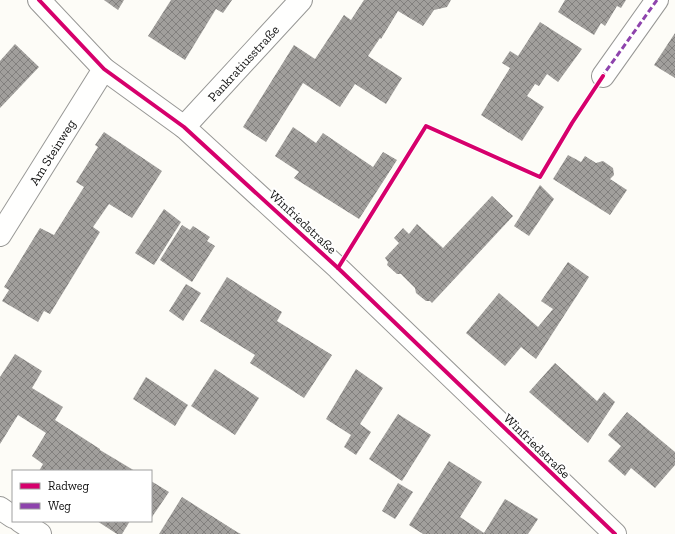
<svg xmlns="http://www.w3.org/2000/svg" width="675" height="534" font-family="'Zilla Slab',serif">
	<defs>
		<pattern id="building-cross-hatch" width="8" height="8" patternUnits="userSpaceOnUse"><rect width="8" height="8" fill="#a19f9c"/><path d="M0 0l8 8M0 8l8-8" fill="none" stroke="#82807e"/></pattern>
	</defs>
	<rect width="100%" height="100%" fill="#fdfcf7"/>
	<g fill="url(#building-cross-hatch)">
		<path d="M104,0H124L118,10Z"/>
		<path d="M171,0H232L223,13L216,9L185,60L148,36Z"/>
		<path d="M364,0H451L447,7L434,10L423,26L398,11L381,39L380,38L368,56L402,78L386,104L355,84L340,107L303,83L266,142L243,127L294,45L315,59L344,15L351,20Z"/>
		<path d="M565,0H626L621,8L617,6L605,26L601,23L594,35L558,12Z"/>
		<path d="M540,22L582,49L558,82L547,74L539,86L535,84L527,96L544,107L522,141L481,115L510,68L502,63L510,51L518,56Z"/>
		<path d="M675,33V78L654,65Z"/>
		<path d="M15,44L39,67L0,108V61Z"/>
		<path d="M293,127L316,143L323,133L373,167L383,152L397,160L359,219L294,178L299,172L275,156Z"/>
		<path d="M104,132L162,171L132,218L109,204L93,227L100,232L50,314L44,311L38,322L2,301L9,290L4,287L40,228L54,235L84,187L76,182L98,147L95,145Z"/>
		<path d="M568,155L581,162L585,156L596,163L603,161L613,168L614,175L610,179L627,190L610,215L553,179Z"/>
		<path d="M540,185L554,199L529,236L514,226Z"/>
		<path d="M492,196L513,216L432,303L430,301H426L416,293L415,288L401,274H397L387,265L388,262L385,258L399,243L394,238L403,228L409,234L417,224L443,248Z"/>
		<path d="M164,209L181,222L154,265L135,253Z"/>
		<path d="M182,225L190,230L193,226L210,237L207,241L215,246L192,282L160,260Z"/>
		<path d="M568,262L589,277L536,359L521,347L505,366L466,333L499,293L538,327L553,309L541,301Z"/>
		<path d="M227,277L282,312L277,321L332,355L304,398L250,363L255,355L200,321Z"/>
		<path d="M186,284L201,293L183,321L169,311Z"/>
		<path d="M15,354L42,371L32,388L63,407L55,420L100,449V450L135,471H39L43,464L32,456L46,433L18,415L0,444V377Z"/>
		<path d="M555,363L597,401L604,392L615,402L588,443L529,392Z"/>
		<path d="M215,369L259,398L235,435L191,406Z"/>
		<path d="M356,369L383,388L360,424L371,432L356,455L344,447L351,435L326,419Z"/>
		<path d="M146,377L188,405L175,426L133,399Z"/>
		<path d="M627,412L675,452V465L655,488L631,468L625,476L608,461L621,446L608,435Z"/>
		<path d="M398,414L431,435L402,481L369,459Z"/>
		<path d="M449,461L482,482L460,517L484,533L505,499L538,519L528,534H423L409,525Z"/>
		<path d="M151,481L169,492L152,517L151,516Z"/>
		<path d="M398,483L413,492L395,519L382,511Z"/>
		<path d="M182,497L237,532L241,534H159Z"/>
		<path d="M97,521H130L122,534H117Z"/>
	</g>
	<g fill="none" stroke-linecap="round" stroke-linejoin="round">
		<g stroke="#979795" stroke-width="24">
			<g id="minor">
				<path d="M39,0L104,69L184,127L338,268L615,534"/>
				<path d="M603,76L657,0"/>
				<path id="s1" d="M184,127L301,0"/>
				<path id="s2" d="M0,235L104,69"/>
				<path d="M0,508L13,517"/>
				<path d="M20,521L40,534"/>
			</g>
		</g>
		<use href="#minor" stroke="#fffffe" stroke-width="22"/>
		<path stroke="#8e44ad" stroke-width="3" stroke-dasharray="6 3" stroke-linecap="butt" d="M601,78L657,0"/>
		<g stroke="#fff" stroke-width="6">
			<g id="cycleway">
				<path d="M39,0L104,69L184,127L338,268L615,534"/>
				<path d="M338,268L426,126L540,177L572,123L603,76"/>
			</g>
		</g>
		<use href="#cycleway" stroke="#d6006c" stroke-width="4"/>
	</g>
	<g text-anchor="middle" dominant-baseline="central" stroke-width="4" stroke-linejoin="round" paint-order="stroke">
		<g font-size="13" fill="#111" stroke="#fff">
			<text stroke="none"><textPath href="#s1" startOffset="87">Pankratiusstraße</textPath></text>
			<text stroke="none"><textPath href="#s2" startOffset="98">Am Steinweg</textPath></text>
			<text transform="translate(303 222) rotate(43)">Winfriedstraße</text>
			<text transform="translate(537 446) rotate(44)">Winfriedstraße</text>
		</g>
	</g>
	<rect x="12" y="470" width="140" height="52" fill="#ffffff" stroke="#a0a0a0"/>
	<rect x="20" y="483" width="20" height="6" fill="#d6006c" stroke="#a0a0a0"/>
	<text x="48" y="490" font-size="12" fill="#111111">Radweg</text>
	<rect x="20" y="503" width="20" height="6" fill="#8e44ad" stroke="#a0a0a0"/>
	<text x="48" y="510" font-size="12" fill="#111111">Weg</text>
</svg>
